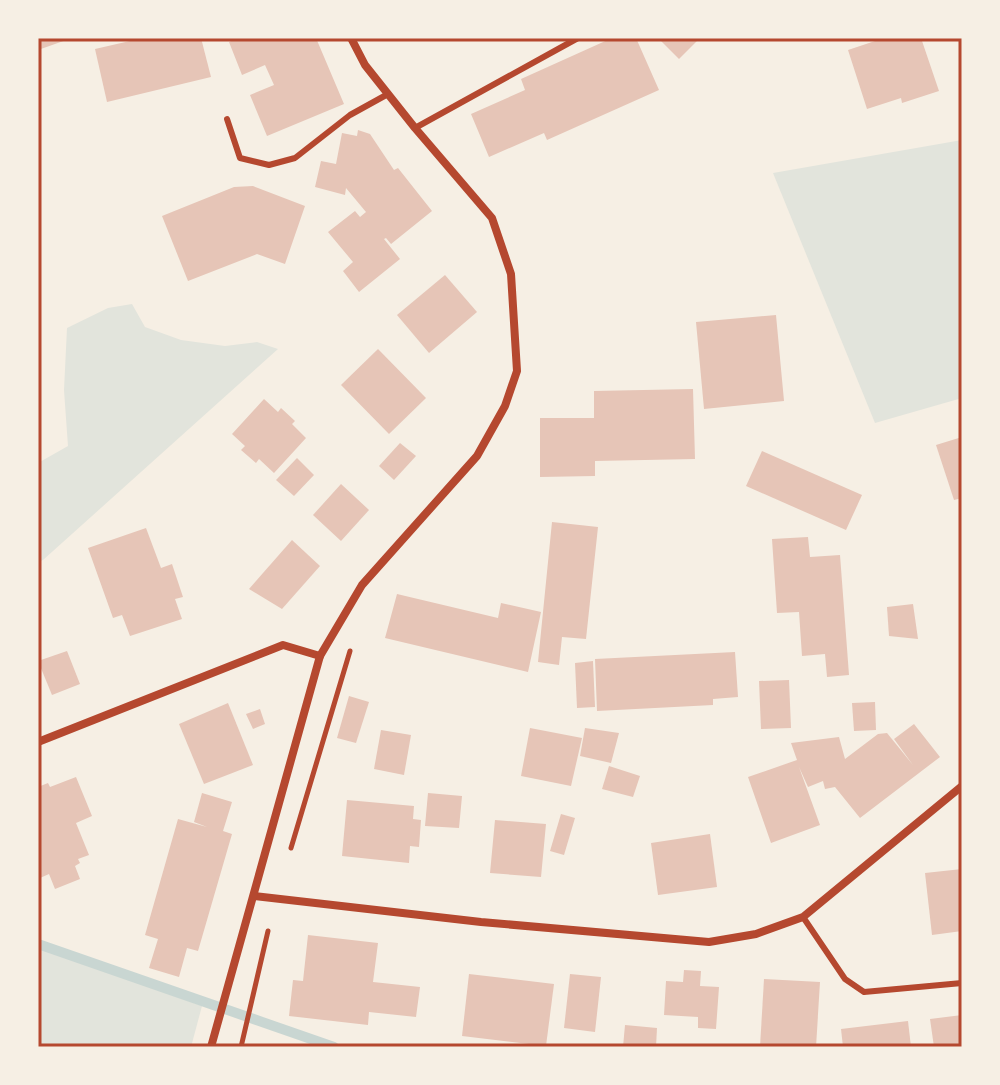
<svg xmlns="http://www.w3.org/2000/svg" width="1000" height="1085" font-family="'Roboto Serif',serif">
	<rect width="100%" height="100%" fill="#f6efe4"/>
	<g fill="#e2e4dc">
		<path d="M962,140V398L875,423L773,173Z"/>
		<path d="M132,304L145,327L181,340L225,346L257,342L278,349L43,560L38,562V463L68,446L64,390L67,328L108,308Z"/>
		<path d="M38,947L202,1006L191,1047H38Z"/>
	</g>
	<g fill="none" stroke-linecap="round" stroke-linejoin="round">
		<path stroke="#c9d6d2" stroke-width="10" d="M38,944L334,1047"/>
	</g>
	<g fill="#e6c5b7">
		<path d="M38,38H72L38,50Z"/>
		<path d="M143,38H201L211,77L107,102L95,49Z"/>
		<path d="M237,38H316L344,104L267,136L250,95L274,85L265,65L242,75L229,42Z"/>
		<path d="M612,38H636L659,90L547,140L544,133L489,157L471,114L525,90L521,79Z"/>
		<path d="M658,38H700L679,59Z"/>
		<path d="M884,38H921L939,91L902,103L901,98L867,109L848,50Z"/>
		<path d="M358,130L370,134L394,170L398,168L432,211L391,244L386,238L384,239L400,259L359,292L343,271L353,262L328,232L355,211L360,217L366,212L346,188L345,195L315,187L321,161L336,164L342,133L357,136Z"/>
		<path d="M253,186L305,206L285,264L257,254L188,281L162,216L234,187Z"/>
		<path d="M445,275L477,312L429,353L397,315Z"/>
		<path d="M776,315L784,401L704,409L696,322Z"/>
		<path d="M378,349L426,398L389,434L341,385Z"/>
		<path d="M693,389L695,459L595,461V476L540,477V418H594V391Z"/>
		<path d="M264,399L278,412L281,408L295,421L292,424L306,438L274,473L259,459L256,463L241,450L245,446L232,434Z"/>
		<path d="M962,437V498L954,500L936,445Z"/>
		<path d="M400,443L416,456L394,480L379,466Z"/>
		<path d="M762,451L862,495L846,530L746,486Z"/>
		<path d="M297,458L314,475L294,496L276,480Z"/>
		<path d="M341,484L369,510L341,541L313,515Z"/>
		<path d="M552,522L598,527L586,639L562,637L559,665L538,662Z"/>
		<path d="M146,528L161,568L172,564L183,597L175,599L182,619L130,636L122,615L113,618L88,548Z"/>
		<path d="M808,537L810,557L840,555L849,675L827,677L825,654L802,656L799,612L777,613L772,539Z"/>
		<path d="M292,540L320,566L282,609L249,589Z"/>
		<path d="M397,594L498,618L501,603L541,612L528,672L385,638Z"/>
		<path d="M913,604L918,639L889,636L887,607Z"/>
		<path d="M67,651L80,684L52,695L38,661Z"/>
		<path d="M735,652L738,697L713,699V705L597,711L595,659Z"/>
		<path d="M593,661L595,707L577,708L575,663Z"/>
		<path d="M789,680L791,728L761,729L759,681Z"/>
		<path d="M349,696L369,702L356,743L337,738Z"/>
		<path d="M875,702L876,730L854,731L852,703Z"/>
		<path d="M228,703L253,765L204,784L179,724Z"/>
		<path d="M260,709L265,724L253,729L246,714Z"/>
		<path d="M914,724L940,757L860,818L835,787L825,789L823,781L808,787L799,767L820,825L771,843L748,777L797,760L791,743L839,737L845,759L878,734L887,733L913,765L894,739Z"/>
		<path d="M530,728L582,738L571,786L521,776Z"/>
		<path d="M585,728L619,733L611,763L580,756Z"/>
		<path d="M381,730L411,735L404,775L374,769Z"/>
		<path d="M609,766L640,776L633,797L602,789Z"/>
		<path d="M76,777L92,816L76,823L89,855L78,859L80,863L75,866L80,879L55,889L49,874L40,878L38,873V787L48,783L50,787Z"/>
		<path d="M202,793L232,802L223,831L232,834L198,951L187,948L179,977L149,968L158,939L145,935L178,819L207,827L194,822Z"/>
		<path d="M428,793L462,796L459,828L425,826Z"/>
		<path d="M347,800L414,806L413,819L421,820L419,847L410,846L409,863L342,856Z"/>
		<path d="M561,814L575,818L564,855L550,851Z"/>
		<path d="M495,820L546,824L541,877L490,873Z"/>
		<path d="M710,834L717,887L658,895L651,843Z"/>
		<path d="M962,869V931L932,935L925,873Z"/>
		<path d="M308,935L378,943L373,982L420,987L416,1017L369,1012L368,1025L289,1016L293,980L303,981Z"/>
		<path d="M684,970L701,971L700,986L719,987L716,1029L698,1028V1017L664,1015L666,981L683,982Z"/>
		<path d="M469,974L554,984L546,1046L462,1036Z"/>
		<path d="M570,974L601,977L595,1032L564,1028Z"/>
		<path d="M764,979L820,982L816,1047H760Z"/>
		<path d="M962,1015V1047H934L930,1019Z"/>
		<path d="M908,1021L911,1047H843L841,1029Z"/>
		<path d="M625,1025L657,1028L656,1047H623Z"/>
	</g>
	<g fill="none" stroke-linecap="round" stroke-linejoin="round">
		<g stroke="#b5482f" stroke-width="5">
			<path d="M291,848L350,651"/>
			<path d="M241,1047L268,931"/>
		</g>
		<g stroke="#b5482f" stroke-width="6">
			<path d="M227,119L240,158L269,165L295,158L350,115L388,94"/>
			<path d="M415,128L578,38"/>
			<path d="M803,917L845,979L864,992L962,983"/>
		</g>
		<g stroke="#b5482f" stroke-width="8">
			<path d="M38,742L283,645L320,656"/>
			<path d="M254,896L481,922L709,942L756,934L803,917L962,786"/>
			<path d="M211,1047L320,656L362,585L477,456L505,406L517,371L511,274L492,218L415,128L365,65L351,38"/>
		</g>
	</g>
	<rect width="1000" height="1085" fill="none" stroke="#f6efe4" stroke-width="80"/>
	<rect x="40" y="40" width="920" height="1005" fill="none" stroke="#b5482f" stroke-width="3"/>
</svg>
